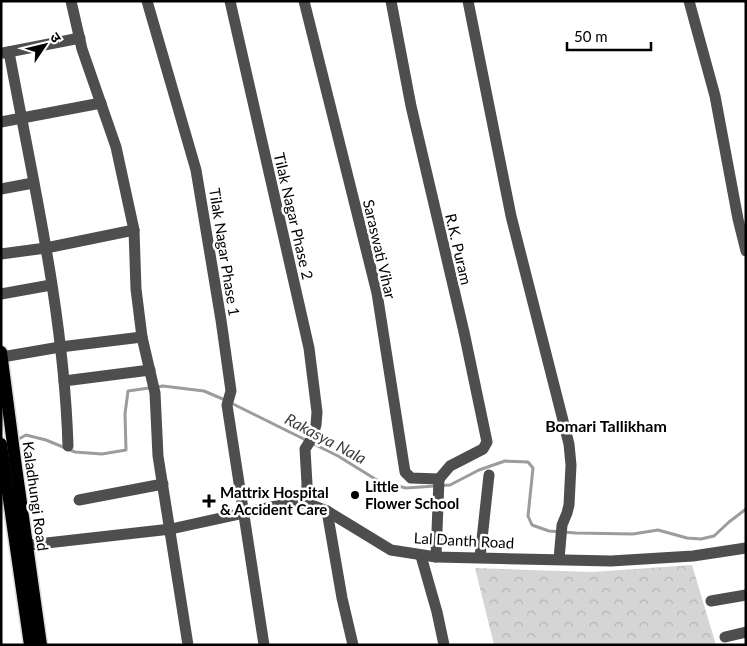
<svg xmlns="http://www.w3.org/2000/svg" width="747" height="646" font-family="Lato,'Noto Sans Devanagari',sans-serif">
	<defs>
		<pattern id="forest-crowns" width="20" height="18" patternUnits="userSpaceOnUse" patternTransform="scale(1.25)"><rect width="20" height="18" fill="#d5d5d5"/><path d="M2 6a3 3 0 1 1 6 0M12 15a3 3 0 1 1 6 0" fill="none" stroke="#b5b5b5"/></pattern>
	</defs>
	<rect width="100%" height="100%" fill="#fff"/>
	<path fill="url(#forest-crowns)" d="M692,565L716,645H494L475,568L592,572Z"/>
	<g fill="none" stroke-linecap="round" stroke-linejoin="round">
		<g stroke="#9c9c9c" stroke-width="3">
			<path d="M231,403L338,456L380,482L406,488L450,485L479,470L505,461L528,462L533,468L528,516L532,525L549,531L576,533L633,534L658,530L687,538L701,539L714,536L729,522L746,509"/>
			<path d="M15,441L26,435L46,440L75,452L102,454L126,450L125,414L128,391L163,386L204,391L225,400"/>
		</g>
		<g stroke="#dbdbdb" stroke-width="15">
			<g id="major">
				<path d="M1,352L15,460L41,645"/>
				<path d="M1,444L30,645"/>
			</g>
		</g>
		<g stroke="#4e4e4e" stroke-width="11">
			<path d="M71,1L82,49L116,147L134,230L136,289L142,337L155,393L158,456L188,645"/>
			<path d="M147,1L196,170L221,320L231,391L227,405L264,645"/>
			<path d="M230,1L309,348L317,412L316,425L312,438L305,449L307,484L306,503"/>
			<path d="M304,1L377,293L405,472L411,478L439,479"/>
			<path d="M391,1L411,106L464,332L487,442L483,449L450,466L439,479"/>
			<path d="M468,1L511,216L569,444L571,465L569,505L567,513L562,525L559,559"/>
			<path d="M689,1L715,96L738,219L746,251"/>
			<path d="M9,52C33,182 64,313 68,446"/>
			<path d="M3,53L80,38"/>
			<path d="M1,122L101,103"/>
			<path d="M1,189L33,183"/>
			<path d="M1,254L46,248L134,230"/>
			<path d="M1,294L51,285"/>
			<path d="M2,357L60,347L142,337"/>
			<path d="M64,381L150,370"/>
			<path d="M79,500L163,484"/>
			<path d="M327,511L342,598L353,645"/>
			<path d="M20,546L171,529L280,505L306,503L327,511L391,550L436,557L611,561L693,556L746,548"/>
			<path d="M421,556L437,612L444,645"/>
			<path d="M436,557L439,479"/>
			<path d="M480,557L489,475"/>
			<path d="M711,601L746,595"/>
			<path d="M725,637L746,632"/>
		</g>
		<use href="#major" stroke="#000" stroke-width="12"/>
	</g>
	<g fill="#000" stroke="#fff" stroke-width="2">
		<circle cx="355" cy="495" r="5"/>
		<path d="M206.5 493.5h5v5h5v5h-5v5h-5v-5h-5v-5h5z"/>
	</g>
	<g text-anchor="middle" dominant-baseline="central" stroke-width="5" stroke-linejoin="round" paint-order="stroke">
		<g font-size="15" fill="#000" stroke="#fff">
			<text transform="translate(294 216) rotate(77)">Tilak Nagar Phase 2</text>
			<text transform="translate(380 249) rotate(77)">Saraswati Vihar</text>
			<text transform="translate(459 249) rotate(77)">R.K. Puram</text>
			<text transform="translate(225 252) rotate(81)">Tilak Nagar Phase 1</text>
			<text transform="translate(36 496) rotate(82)">Kaladhungi Road</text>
			<text transform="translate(464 540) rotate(3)">Lal Danth Road</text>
		</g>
		<g font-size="15" font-weight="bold" fill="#000" stroke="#fff" text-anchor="start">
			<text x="365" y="486">Little<tspan x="365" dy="17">Flower School</tspan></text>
			<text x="220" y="492">Mattrix Hospital<tspan x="220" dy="17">&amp; Accident Care</tspan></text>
		</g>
		<g font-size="16" font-weight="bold" fill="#000" stroke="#fff">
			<text x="606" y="425">Bomari Tallikham</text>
		</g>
		<g font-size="16" font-style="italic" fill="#3d3d3d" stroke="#fff">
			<text transform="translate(326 438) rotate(28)">Rakasya Nala</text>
		</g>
	</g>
	<rect width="747" height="646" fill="none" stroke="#000000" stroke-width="5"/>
	<g transform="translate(45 45) rotate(55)" stroke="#ffffff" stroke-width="4" paint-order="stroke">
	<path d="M0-4L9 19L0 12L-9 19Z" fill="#000000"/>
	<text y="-8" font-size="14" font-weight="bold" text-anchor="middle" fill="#000000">उ</text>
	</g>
	<path d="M567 42v8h84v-8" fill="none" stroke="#000000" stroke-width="2.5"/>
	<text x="574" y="42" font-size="15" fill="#000000" stroke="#ffffff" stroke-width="4" paint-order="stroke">50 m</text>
</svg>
